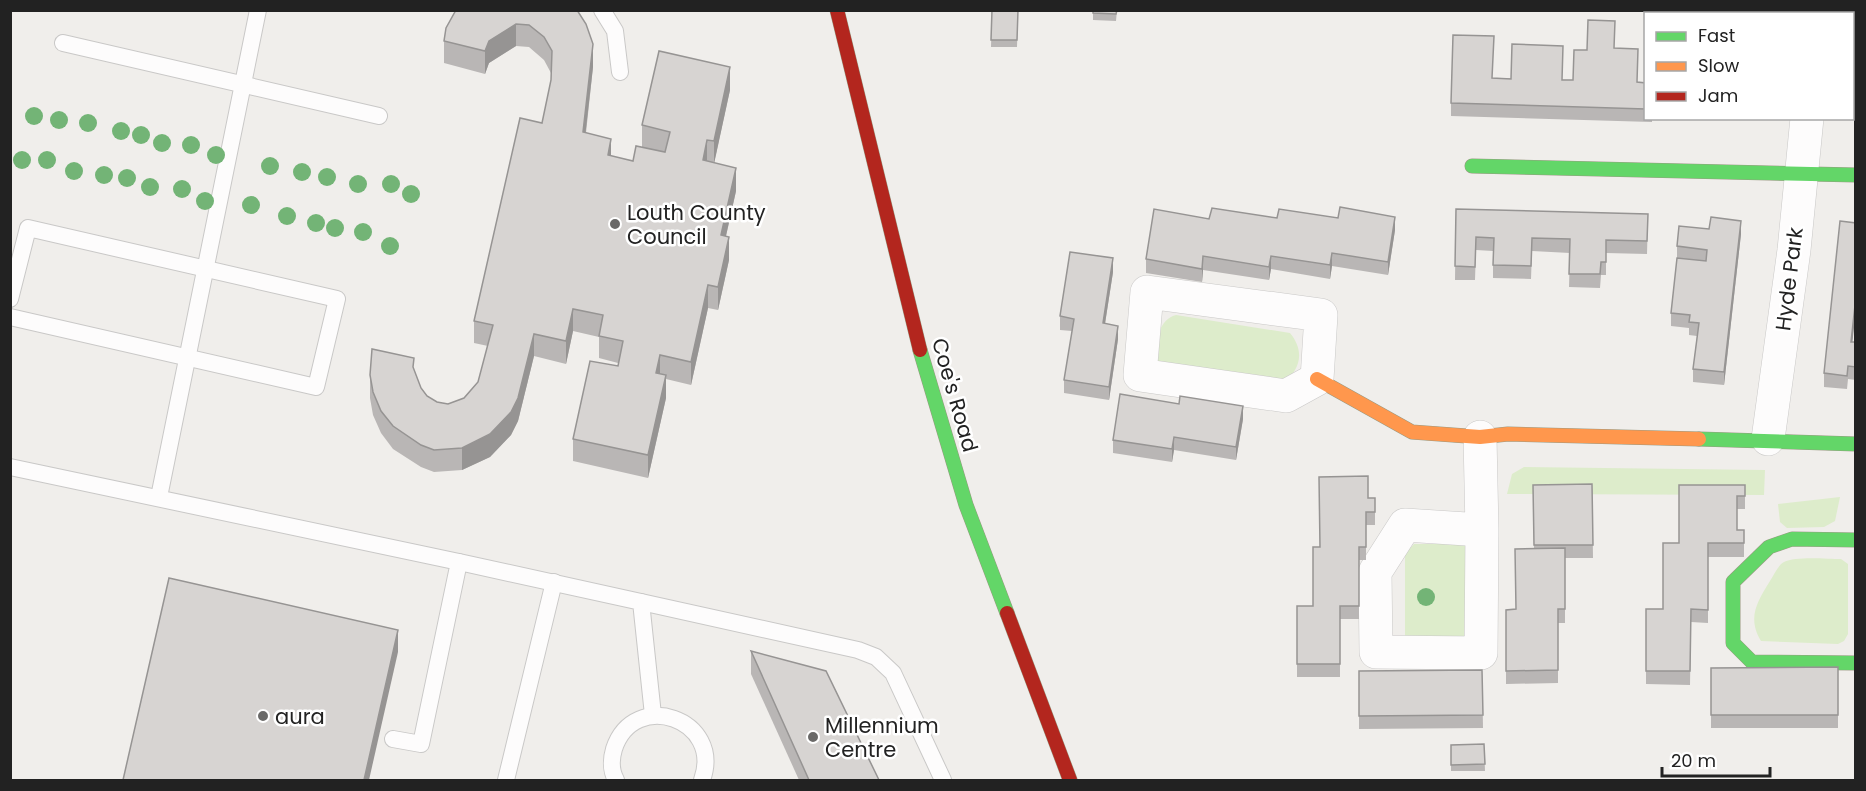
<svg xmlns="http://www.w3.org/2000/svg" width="1866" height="791" font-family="Poppins,sans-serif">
	<rect width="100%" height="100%" fill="#f0eeeb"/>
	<g fill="#ddeccb">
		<path d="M1176,315L1290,333C1305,351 1301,370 1282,384L1159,363L1151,356C1158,340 1158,320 1176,315Z"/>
		<path d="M1524,467L1765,470L1764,495L1507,494L1512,474Z"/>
		<path d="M1840,497L1835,521L1824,527L1787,528L1780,522L1778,504Z"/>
		<path d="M1414,544H1464L1471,548L1470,640L1405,637V554Z"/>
		<path d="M1841,559L1848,564V634L1844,641L1838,644L1761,641C1747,618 1757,602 1770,581C1774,575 1778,565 1784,562C1795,556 1827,559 1841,559Z"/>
	</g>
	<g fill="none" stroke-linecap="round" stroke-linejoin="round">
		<g stroke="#c9c8c7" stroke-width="18">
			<g id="lane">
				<path d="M602,10L615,31L620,72"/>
				<path d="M63,43L379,116"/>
				<path d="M10,299L28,228L337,299L316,387L10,317"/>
				<path d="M10,467L459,562L421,744L393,739"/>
				<path d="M159,497L258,10"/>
				<path d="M459,562L641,602L653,715"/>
				<path d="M641,602L858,650L876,657L893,673L943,780"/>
				<path d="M506,780L554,582"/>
				<path d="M616,780C611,771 611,759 614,749C634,688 724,719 702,780"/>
			</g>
		</g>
		<g stroke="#c9c8c7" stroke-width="34">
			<g id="street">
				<path d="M1820,14L1821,10"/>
				<path d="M1147,292L1321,315L1317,379L1286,396L1140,375Z"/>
				<path d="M1480,437L1482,530L1405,525L1375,572L1376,652L1481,653L1482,530"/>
				<path d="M1768,439L1794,250L1807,118"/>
			</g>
		</g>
		<g stroke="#999a82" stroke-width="15">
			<g id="fast">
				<path d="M1472,166L1856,175"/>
				<path d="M920,350L966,505L1007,613"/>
				<path d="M1699,439L1856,444"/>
				<path d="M1856,540L1792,539L1769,547L1733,582V643L1752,662L1856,663"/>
			</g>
		</g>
		<g stroke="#999a82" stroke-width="15">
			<path id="slow" d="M1317,379L1412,432L1480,437L1508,434L1699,439"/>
		</g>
		<g stroke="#999a82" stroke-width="15">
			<g id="jam">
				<path d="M837,10L920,350"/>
				<path d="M1007,613L1070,780"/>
			</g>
		</g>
		<use href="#lane" stroke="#fdfcfc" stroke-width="16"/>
		<use href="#street" stroke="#fdfcfc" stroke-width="33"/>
		<use href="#fast" stroke="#63d668" stroke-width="14"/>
		<use href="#slow" stroke="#ff974d" stroke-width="14"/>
		<use href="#jam" stroke="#b3261e" stroke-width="14"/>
	</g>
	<g fill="#73b476">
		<circle cx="34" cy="116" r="9"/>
		<circle cx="59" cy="120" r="9"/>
		<circle cx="88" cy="123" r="9"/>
		<circle cx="121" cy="131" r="9"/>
		<circle cx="141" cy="135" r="9"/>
		<circle cx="162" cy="143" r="9"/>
		<circle cx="191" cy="145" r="9"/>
		<circle cx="216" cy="155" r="9"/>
		<circle cx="22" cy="160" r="9"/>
		<circle cx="47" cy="160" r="9"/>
		<circle cx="270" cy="166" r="9"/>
		<circle cx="74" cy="171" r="9"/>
		<circle cx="302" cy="172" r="9"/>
		<circle cx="104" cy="175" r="9"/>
		<circle cx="327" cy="177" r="9"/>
		<circle cx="127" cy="178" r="9"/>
		<circle cx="358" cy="184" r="9"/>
		<circle cx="391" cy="184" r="9"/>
		<circle cx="150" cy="187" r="9"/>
		<circle cx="182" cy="189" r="9"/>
		<circle cx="411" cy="194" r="9"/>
		<circle cx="205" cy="201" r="9"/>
		<circle cx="251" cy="205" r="9"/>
		<circle cx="287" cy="216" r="9"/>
		<circle cx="316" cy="223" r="9"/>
		<circle cx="335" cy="228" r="9"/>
		<circle cx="363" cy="232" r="9"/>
		<circle cx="390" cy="246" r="9"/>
		<circle cx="1426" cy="597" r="9"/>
	</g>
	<g fill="#b9b6b5">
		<path d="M577,10L593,67L586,133L611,156L633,161L642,147V125L730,90L714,163L736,191L726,236L729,260L718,310L708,308L691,385L666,379V398L648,478L573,461V439L618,366V363L599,358V337L573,331L566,364L534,356L518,421L511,435L490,457L462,470L434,472L421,467L393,449L381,433L373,415L370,398V375L414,370L421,388L427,396L437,402L448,404L464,398L478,382L488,346L474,343V321L542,123L551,80V73L544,60L529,47L516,46L489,63L485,74L444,63V41L446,28Z"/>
		<path d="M992,10H1018L1017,47H991Z"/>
		<path d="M1093,10H1117L1116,21L1093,20Z"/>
		<path d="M1614,48L1638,82L1646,83V118H1652V122L1451,116V103L1493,78L1573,80L1587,50Z"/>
		<path d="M1456,209L1648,214L1647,254L1606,253V275H1601L1600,288L1569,287L1570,253L1532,251L1531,279L1493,278V251L1476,250L1475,280H1455Z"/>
		<path d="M1277,218L1395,230L1388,275L1332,266L1330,279L1271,269L1269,280L1203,270L1202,282L1146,273V259L1209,219Z"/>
		<path d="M1856,223V309L1852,342H1856V380L1848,379L1847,389L1824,387V373Z"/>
		<path d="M1741,234L1724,385L1693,382V369L1697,336L1689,335V328L1671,326V313L1677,259V246Z"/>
		<path d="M1113,272L1105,324L1118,339L1109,400L1064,393V380L1072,331L1060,330V316Z"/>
		<path d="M1179,404L1243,419L1236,460L1174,450L1172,462L1113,453V440Z"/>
		<path d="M1592,484L1593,558H1565V623H1558V683L1506,684V610L1516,609L1534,549L1533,485Z"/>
		<path d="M1745,485V509H1737V530H1744V557H1708V623L1691,622L1690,685L1646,684V609H1663L1679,543Z"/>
		<path d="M1368,498H1375V525H1366V560H1359V619H1340V677H1297V606H1313L1319,547Z"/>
		<path d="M751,651L879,780H799L751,674Z"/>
		<path d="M1838,667V728H1711V668Z"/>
		<path d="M1482,670L1483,728L1359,729V671Z"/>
		<path d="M1484,744L1485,771H1451V745Z"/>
	</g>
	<g fill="#969493">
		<path d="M516,24V46L489,63L485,74V51L489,41Z"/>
		<path d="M593,44V67L583,155V132Z"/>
		<path d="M730,67V90L714,164V141Z"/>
		<path d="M611,139V161L608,155Z"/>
		<path d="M707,140V162L703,160Z"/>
		<path d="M736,168V191L721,258V235Z"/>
		<path d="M1395,217V230L1388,275V262Z"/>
		<path d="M1741,221V234L1724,385V372Z"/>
		<path d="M729,237V260L718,310V287Z"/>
		<path d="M1332,253V266L1330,279V265Z"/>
		<path d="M1203,256V270L1202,282V269Z"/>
		<path d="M1271,256V269L1269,280V267Z"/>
		<path d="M1113,258V272L1103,336V323Z"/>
		<path d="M708,285V308L691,385V362Z"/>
		<path d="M1856,296V309L1851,355V342Z"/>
		<path d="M573,309V331L566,364V341Z"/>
		<path d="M1118,326V339L1109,400V387Z"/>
		<path d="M534,334V356L518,421L511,435L490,457L462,470V448Z"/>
		<path d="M660,355V378L656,373Z"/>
		<path d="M666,375V398L648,478V455Z"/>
		<path d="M1243,406V419L1236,460V447Z"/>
		<path d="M1174,437V450L1172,462V449Z"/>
		<path d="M398,630V652L369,780H364Z"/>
	</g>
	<g fill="#d7d4d2" stroke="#969493" stroke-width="1.5">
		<path d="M456,10H577L586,24L593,44L583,132L611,139L608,155L633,161L636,146L665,152L670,132L642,125L659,51L730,67L714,141L707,140L703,160L736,168L721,235L729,237L718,287L708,285L691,362L660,355L656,373L666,375L648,455L573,439L590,361L618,366L623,341L599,336L603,315L573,309L566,341L534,334L518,398L511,412L490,434L462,448L434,450L421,445L393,426L381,411L373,392L370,375L372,349L414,358L413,367L421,388L427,396L437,402L448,404L464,398L478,382L493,325L474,321L520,118L542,123L551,80L552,51L544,37L529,25L516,24L489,41L485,51L444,41L446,28Z"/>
		<path d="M992,10H1018L1017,40H991Z"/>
		<path d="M1093,10H1117L1116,14L1093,13Z"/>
		<rect x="1730" y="10" width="32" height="4"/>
		<path d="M1588,20L1615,21L1614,48L1638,49L1637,82L1646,83V109L1451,103L1453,35L1494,36L1492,78L1511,79L1512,44L1563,46L1562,80H1573L1574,50H1587Z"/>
		<path d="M1340,207L1395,217L1388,262L1332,253L1330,265L1271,256L1269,267L1203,256L1202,269L1146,259L1154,209L1209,219L1212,208L1277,218L1279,209L1338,218Z"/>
		<path d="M1456,209L1648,214L1647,241L1606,240V262H1601L1600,274H1569L1570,239L1532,238L1531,266L1493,265L1494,238L1476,237L1475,267L1455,266Z"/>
		<path d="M1711,217L1741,221L1724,372L1693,369L1699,323L1689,322L1690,315L1671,313L1677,258L1706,261L1707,250L1677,246L1679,226L1709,229Z"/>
		<path d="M1840,221L1856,223V296L1851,342H1856V367L1848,366L1847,376L1824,373Z"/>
		<path d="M1070,252L1113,258L1103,323L1118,326L1109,387L1064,380L1074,319L1060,316Z"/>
		<path d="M1120,394L1179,404L1180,396L1243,406L1236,447L1174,437L1172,449L1113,440Z"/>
		<path d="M1368,476V498H1375V512H1366V547H1359V606H1340V664H1297V606H1313V547H1320L1319,477Z"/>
		<path d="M1592,484L1593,545H1534L1533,485Z"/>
		<path d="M1679,485H1745V496H1737V530H1744V543H1708V610L1691,609L1690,671H1646V609H1663V543H1679Z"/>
		<path d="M1565,548V609H1558V670L1506,671V610L1516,609L1515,549Z"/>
		<path d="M169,578L398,630L364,780H123Z"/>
		<path d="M751,651L826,671L879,780H809Z"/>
		<path d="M1838,667V715H1711V668Z"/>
		<path d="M1482,670L1483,715L1359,716V671Z"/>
		<path d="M1484,744L1485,764L1451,765V745Z"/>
	</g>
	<g fill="#6a6968" stroke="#fff" stroke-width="2">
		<circle cx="615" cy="224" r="6"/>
		<circle cx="263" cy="716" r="6"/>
		<circle cx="813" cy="737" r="6"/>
	</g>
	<g text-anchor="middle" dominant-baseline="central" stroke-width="5" stroke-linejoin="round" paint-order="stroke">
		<g font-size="21" fill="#222" stroke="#fff" text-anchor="start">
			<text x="627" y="212">Louth County<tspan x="627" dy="24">Council</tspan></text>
			<text x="275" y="716">aura</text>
			<text x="825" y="725">Millennium<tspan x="825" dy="24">Centre</tspan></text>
		</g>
		<g font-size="21" fill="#222" stroke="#fff">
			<text transform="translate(1789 279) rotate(-83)">Hyde Park</text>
			<text transform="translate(955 395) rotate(74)">Coe's Road</text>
		</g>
	</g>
	<rect width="1866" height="791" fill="none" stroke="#222222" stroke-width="24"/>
	<rect x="1644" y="12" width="210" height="108" fill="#ffffff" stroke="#a7a7a7" stroke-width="1.5"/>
	<rect x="1656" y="32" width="30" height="9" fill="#63d668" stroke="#a7a7a7" stroke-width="1.5"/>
	<text x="1698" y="42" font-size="18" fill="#222222">Fast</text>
	<rect x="1656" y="62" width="30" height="9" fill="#ff974d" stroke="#a7a7a7" stroke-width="1.5"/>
	<text x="1698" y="72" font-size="18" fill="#222222">Slow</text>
	<rect x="1656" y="92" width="30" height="9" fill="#b3261e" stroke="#a7a7a7" stroke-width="1.5"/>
	<text x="1698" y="102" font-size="18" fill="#222222">Jam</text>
	<path d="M1662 767v9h108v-9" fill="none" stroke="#222222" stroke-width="3"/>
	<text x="1671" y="767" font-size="18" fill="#222222" stroke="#ffffff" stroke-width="4.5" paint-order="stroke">20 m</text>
</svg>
